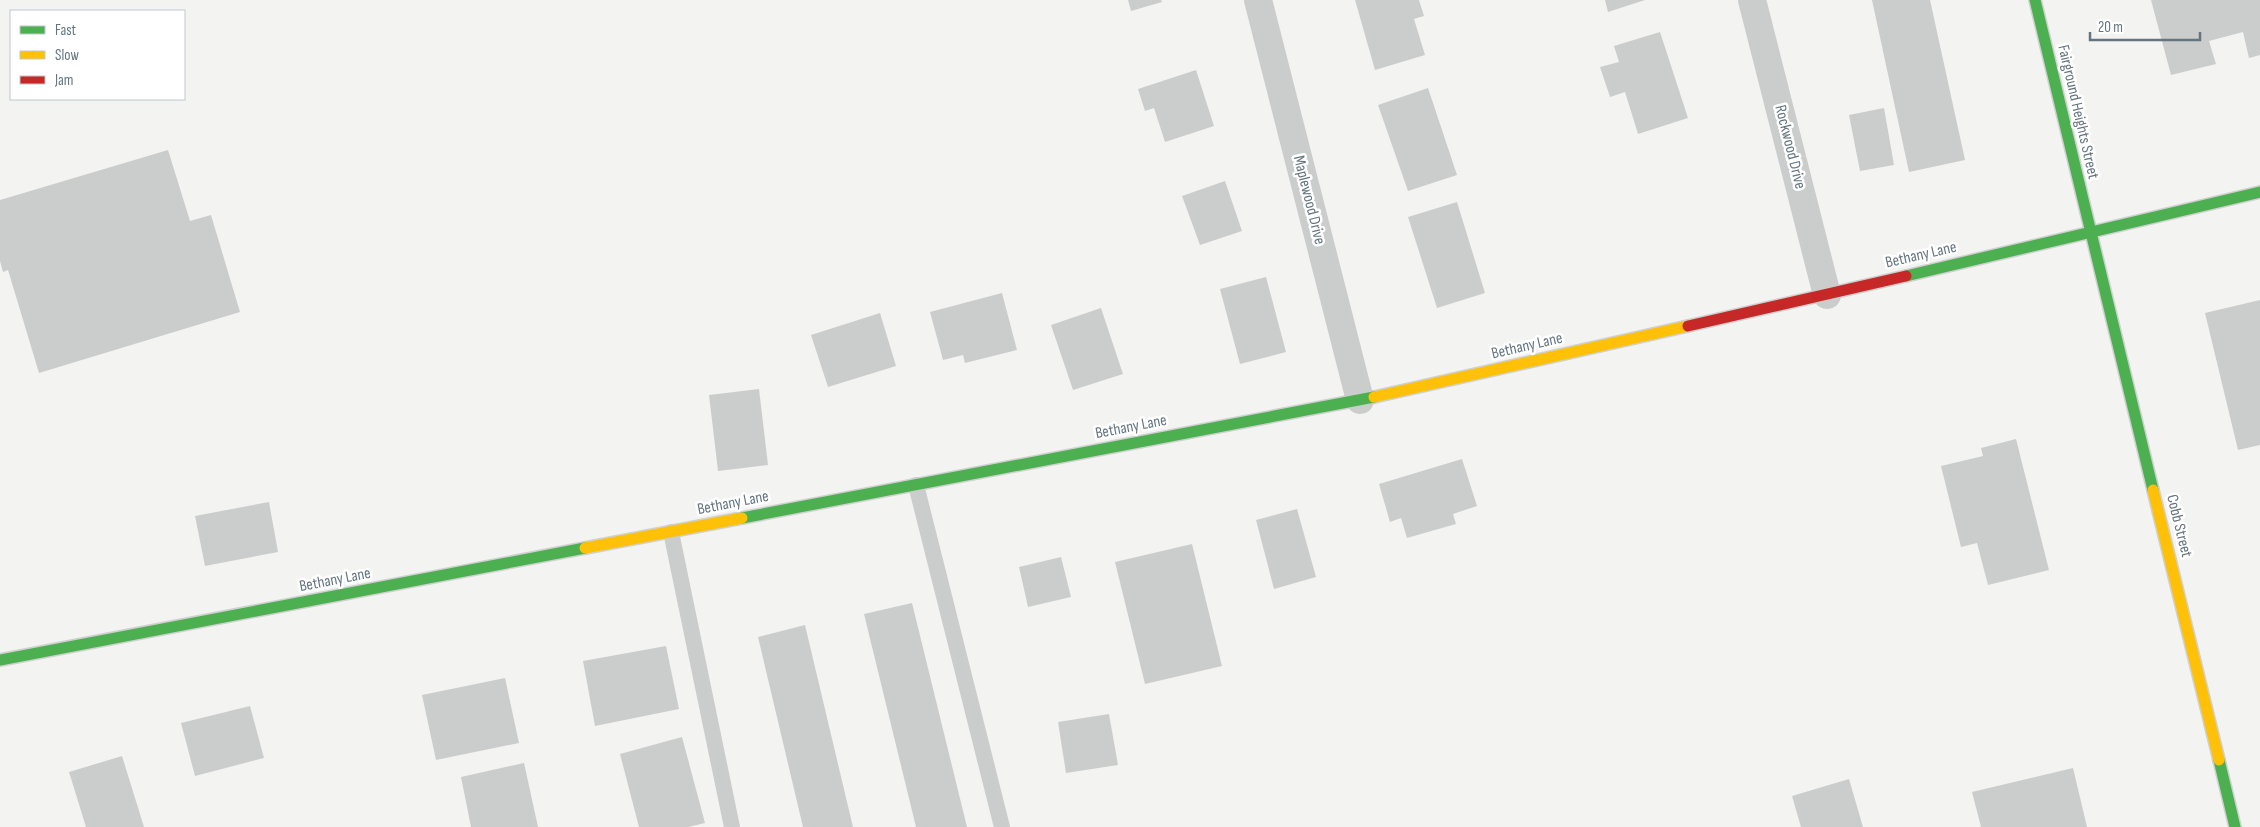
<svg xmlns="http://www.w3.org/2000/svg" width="2260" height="827" font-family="'Sofia Sans Condensed',sans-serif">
	<rect width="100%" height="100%" fill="#f3f3f1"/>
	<g fill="#cbcdcd">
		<path d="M1128,0H1161L1162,2L1131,11Z"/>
		<path d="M1355,0H1419L1424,16L1414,19L1425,55L1375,70Z"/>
		<path d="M1605,0H1645L1608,12Z"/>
		<path d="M1872,0H1930L1965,160L1909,172Z"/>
		<path d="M2151,0H2260V55L2249,58L2243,32L2209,41L2216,64L2171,75Z"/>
		<path d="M1660,32L1688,118L1638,134L1625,92L1610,97L1600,67L1619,62L1614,46Z"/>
		<path d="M1196,70L1214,126L1165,142L1154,108L1145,111L1138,89Z"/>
		<path d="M1428,88L1457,175L1408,191L1378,105Z"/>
		<path d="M1884,108L1894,165L1860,171L1849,115Z"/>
		<path d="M168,150L190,221L211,215L240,312L39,373L8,270L3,272L0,261V200Z"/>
		<path d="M1225,181L1242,231L1200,245L1182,196Z"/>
		<path d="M1457,202L1485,293L1437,308L1408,217Z"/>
		<path d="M1266,277L1286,352L1240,364L1220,289Z"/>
		<path d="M1002,293L1017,350L965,363L963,355L943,360L930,312Z"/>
		<path d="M2260,300V445L2238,450L2205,313Z"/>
		<path d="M1101,308L1123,374L1073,390L1051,325Z"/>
		<path d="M880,313L896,366L828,387L811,335Z"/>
		<path d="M759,389L768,465L718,471L709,395Z"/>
		<path d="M2016,439L2049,570L1988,585L1977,543L1961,547L1941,466L1983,456L1981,448Z"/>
		<path d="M1462,459L1477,506L1453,514L1456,524L1407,538L1401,518L1390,522L1379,484Z"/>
		<path d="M269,502L278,552L205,566L195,516Z"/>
		<path d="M1297,509L1316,577L1274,589L1256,520Z"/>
		<path d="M1192,544L1222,666L1145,684L1115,562Z"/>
		<path d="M1061,557L1071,597L1028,607L1019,567Z"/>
		<path d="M912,603L967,827H916L864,614Z"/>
		<path d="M805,625L853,827H803L758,637Z"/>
		<path d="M666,646L679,709L595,726L583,661Z"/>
		<path d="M505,678L519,743L436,760L422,695Z"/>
		<path d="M250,706L264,758L195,776L181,723Z"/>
		<path d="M1109,714L1118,765L1066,773L1058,722Z"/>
		<path d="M682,737L705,823L688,827H639L620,754Z"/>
		<path d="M122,756L144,827H86L69,772Z"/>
		<path d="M524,763L538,827H471L461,777Z"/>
		<path d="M2073,768L2087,827H1981L1972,792Z"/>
		<path d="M1849,779L1863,827H1801L1792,796Z"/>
	</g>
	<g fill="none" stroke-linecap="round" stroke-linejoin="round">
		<g stroke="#cfd0d0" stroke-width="14">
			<g id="fast">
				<path d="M2035,0L2153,490"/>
				<path d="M1906,276L2260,192"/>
				<path d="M742,518L1374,397"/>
				<path d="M0,660L585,548"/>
				<path d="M2219,760L2235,827"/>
			</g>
		</g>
		<g stroke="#cfd0d0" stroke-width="14">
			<g id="slow">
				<path d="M1374,397L1688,326"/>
				<path d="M2153,490L2219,760"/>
				<path d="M585,548L742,518"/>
			</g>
		</g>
		<g stroke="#cfd0d0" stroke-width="14">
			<path id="jam" d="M1688,326L1906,276"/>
		</g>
		<g stroke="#cbcccc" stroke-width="16">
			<path d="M916,485L1002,827"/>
			<path d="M671,532L732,827"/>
		</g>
		<g stroke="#cbcccc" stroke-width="28">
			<path d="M1258,0L1360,400"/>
			<path d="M1752,0L1827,295"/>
		</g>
		<use href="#fast" stroke="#4caf50" stroke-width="11"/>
		<use href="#slow" stroke="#ffc107" stroke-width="11"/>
		<use href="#jam" stroke="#c62828" stroke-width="11"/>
	</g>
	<g text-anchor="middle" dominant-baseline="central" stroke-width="5" stroke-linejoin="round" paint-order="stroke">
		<g font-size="16" fill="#647581" stroke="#fff">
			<text transform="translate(2078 112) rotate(77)">Fairground Heights Street</text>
			<text transform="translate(1790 147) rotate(76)">Rockwood Drive</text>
			<text transform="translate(1309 200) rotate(76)">Maplewood Drive</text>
			<text transform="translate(1921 255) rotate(-13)">Bethany Lane</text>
			<text transform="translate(1527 346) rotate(-13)">Bethany Lane</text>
			<text transform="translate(1131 427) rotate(-11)">Bethany Lane</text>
			<text transform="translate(733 503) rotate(-11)">Bethany Lane</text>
			<text transform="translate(2179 526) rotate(76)">Cobb Street</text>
			<text transform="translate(335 580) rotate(-11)">Bethany Lane</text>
		</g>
	</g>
	<rect x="10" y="10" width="175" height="90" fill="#ffffff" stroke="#c1c8cd"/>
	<rect x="20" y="26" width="25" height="8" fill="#4caf50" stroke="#c1c8cd"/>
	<text x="55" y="35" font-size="15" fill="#647581">Fast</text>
	<rect x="20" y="51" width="25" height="8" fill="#ffc107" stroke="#c1c8cd"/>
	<text x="55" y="60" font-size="15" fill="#647581">Slow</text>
	<rect x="20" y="76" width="25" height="8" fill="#c62828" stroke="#c1c8cd"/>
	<text x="55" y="85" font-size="15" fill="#647581">Jam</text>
	<path d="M2090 32v8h110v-8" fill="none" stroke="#647581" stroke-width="2.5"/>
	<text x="2098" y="32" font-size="15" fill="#647581" stroke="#ffffff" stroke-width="4" paint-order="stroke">20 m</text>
</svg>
